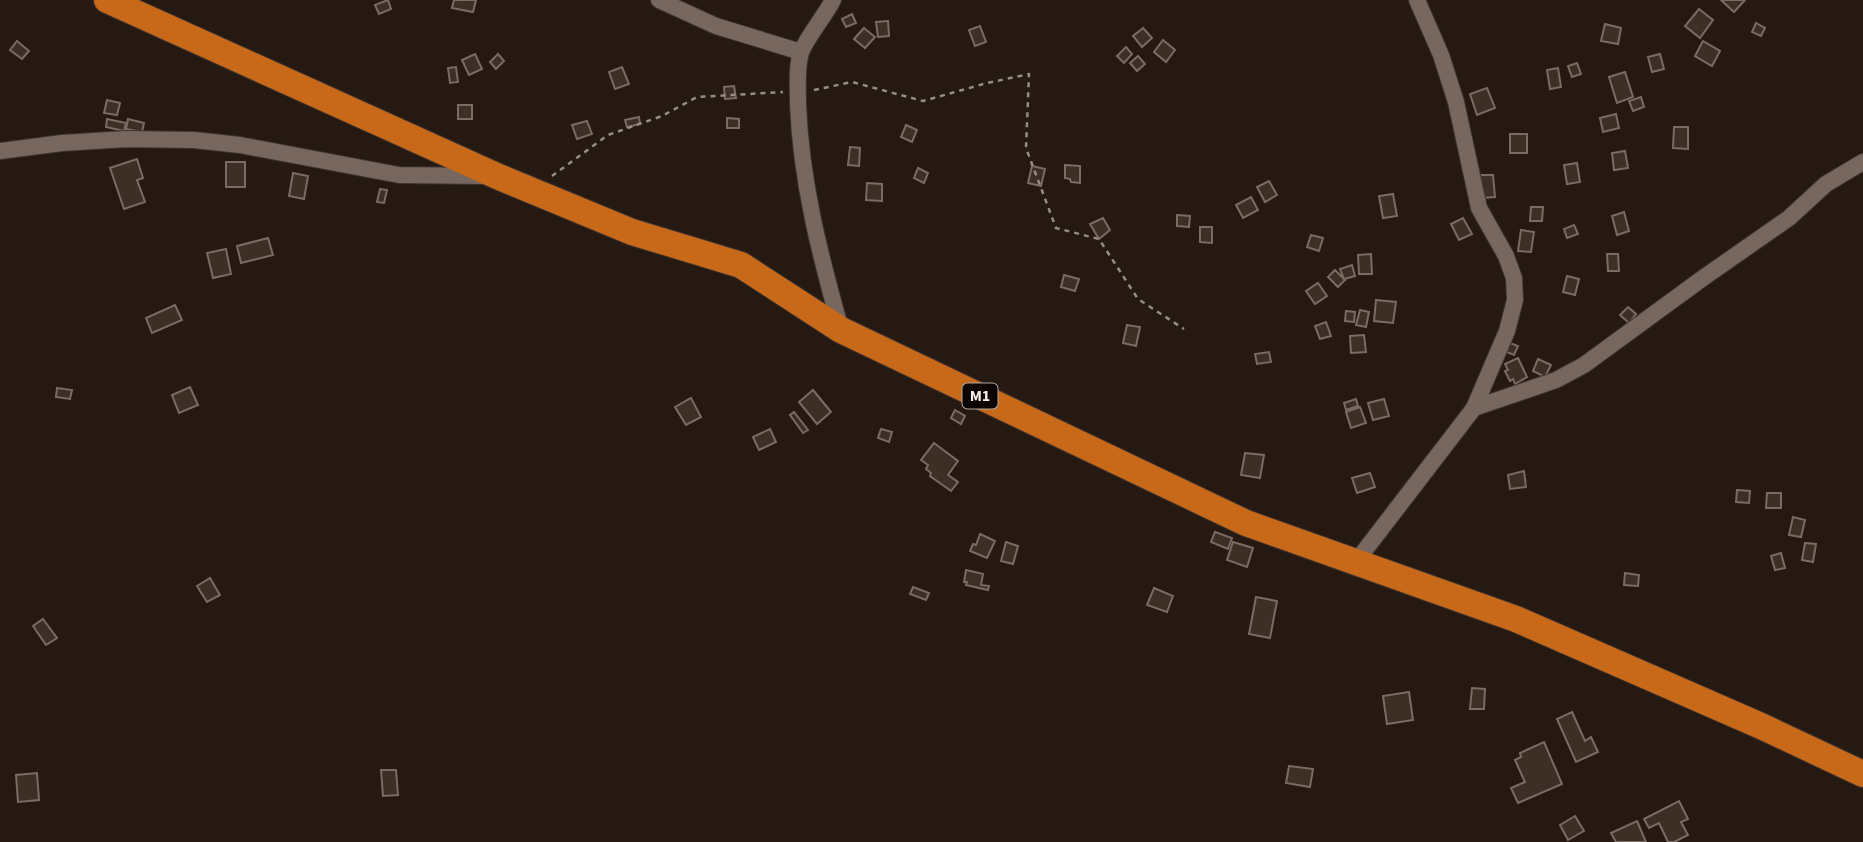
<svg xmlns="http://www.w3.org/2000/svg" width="1863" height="842" font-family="'Source Sans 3',sans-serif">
	<rect width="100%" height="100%" fill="#261912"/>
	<g fill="#3d2e26" stroke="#7b6b62" stroke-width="2">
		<path d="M388,0L391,9L379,14L375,5Z"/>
		<path d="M454,0H476L473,12L452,8Z"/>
		<path d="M1721,0H1745L1734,12Z"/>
		<path d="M1699,9L1713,20L1700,38L1685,26Z"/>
		<path d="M852,14L856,23L846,27L842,19Z"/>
		<path d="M888,21L889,36L878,37L876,22Z"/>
		<path d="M1756,23L1765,28L1761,36L1752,32Z"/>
		<path d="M1605,24L1621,28L1618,44L1601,41Z"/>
		<path d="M980,26L986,42L975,46L969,30Z"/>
		<path d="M864,28L875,37L865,48L854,39Z"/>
		<path d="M1143,28L1152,38L1142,47L1133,36Z"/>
		<path d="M1163,40L1175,50L1166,62L1154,52Z"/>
		<path d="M17,41L29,51L22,59L10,50Z"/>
		<path d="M1703,41L1720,51L1712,66L1695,56Z"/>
		<path d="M1126,47L1132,54L1124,63L1117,56Z"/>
		<path d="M475,54L482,69L469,75L462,60Z"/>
		<path d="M498,54L504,61L496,69L490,62Z"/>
		<path d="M1660,54L1664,69L1652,72L1648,57Z"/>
		<path d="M1138,56L1145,64L1137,71L1130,63Z"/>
		<path d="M1577,63L1581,74L1572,77L1568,66Z"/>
		<path d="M456,67L458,82L450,83L448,68Z"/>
		<path d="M622,67L629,84L615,89L609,72Z"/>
		<path d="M1558,68L1561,87L1550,89L1547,70Z"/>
		<path d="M1625,72L1633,97L1617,103L1609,77Z"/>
		<path d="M734,86L736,98L725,99L724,87Z"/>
		<path d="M1487,88L1495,108L1477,115L1470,94Z"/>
		<path d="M1641,97L1644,107L1633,111L1629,101Z"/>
		<path d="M107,100L120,103L117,115L104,113Z"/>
		<rect x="458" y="105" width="14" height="14"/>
		<path d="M1616,114L1619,128L1603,132L1600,118Z"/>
		<path d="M639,117L640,124L627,127L625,120Z"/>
		<path d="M727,118L739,119V128H727Z"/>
		<path d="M107,119L126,123L124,131L106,127Z"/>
		<path d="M128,119L144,123L142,132L126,129Z"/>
		<path d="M587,121L592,134L577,139L572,125Z"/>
		<path d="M906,125L917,130L912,142L901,137Z"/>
		<path d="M1674,127H1688V149L1673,148Z"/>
		<rect x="1510" y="134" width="17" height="19"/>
		<path d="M850,147L860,148L859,166L848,165Z"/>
		<path d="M1625,151L1628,168L1614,170L1612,153Z"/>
		<path d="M137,159L143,178L137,180L145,202L124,209L110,168Z"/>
		<rect x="226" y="162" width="19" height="25"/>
		<path d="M1577,163L1580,182L1567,184L1564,165Z"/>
		<path d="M1065,165L1080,166V183L1071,182L1070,179L1065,178Z"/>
		<path d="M1032,166L1045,169L1041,186L1028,183Z"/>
		<path d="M918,168L928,173L924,183L914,178Z"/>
		<path d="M293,173L308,176L304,199L289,196Z"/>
		<path d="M1480,175H1493L1495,197L1482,198Z"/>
		<path d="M1269,181L1277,195L1265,202L1257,187Z"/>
		<path d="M867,183L882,184V201L866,200Z"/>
		<path d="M380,189L387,190L384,203L377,202Z"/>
		<path d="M1393,194L1397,216L1383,218L1379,196Z"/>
		<path d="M1251,197L1258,210L1243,218L1236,205Z"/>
		<path d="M1531,207H1543L1542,221H1530Z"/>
		<path d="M1624,212L1629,231L1617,235L1612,216Z"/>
		<path d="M1177,215L1190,216L1189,227L1177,226Z"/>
		<path d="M1103,218L1110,230L1099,239L1090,224Z"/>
		<path d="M1463,218L1472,234L1459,240L1451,224Z"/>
		<path d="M1574,225L1578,234L1567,238L1564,229Z"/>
		<path d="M1200,227H1212V243L1200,242Z"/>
		<path d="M1521,230L1534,232L1531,252L1518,251Z"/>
		<path d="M1311,235L1323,238L1319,251L1307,247Z"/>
		<path d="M268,238L273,255L241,263L237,246Z"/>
		<path d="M226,249L231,274L213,278L207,253Z"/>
		<path d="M1371,254L1372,274H1359L1358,255Z"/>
		<path d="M1607,254H1618L1619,271H1608Z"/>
		<path d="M1352,265L1355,276L1344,279L1340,269Z"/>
		<path d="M1335,270L1345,280L1338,287L1328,277Z"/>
		<path d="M1064,275L1079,279L1075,291L1061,287Z"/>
		<path d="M1567,276L1579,279L1575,295L1563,292Z"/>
		<path d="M1318,283L1327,296L1315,304L1306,291Z"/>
		<path d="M1376,300L1396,302L1393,323L1374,321Z"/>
		<path d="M175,305L182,320L152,333L146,318Z"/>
		<path d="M1628,307L1636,314L1629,323L1620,315Z"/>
		<path d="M1360,310L1369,312L1366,327L1356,325Z"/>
		<path d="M1346,311L1355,312L1354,322L1345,321Z"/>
		<path d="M1326,322L1331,336L1320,339L1315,326Z"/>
		<path d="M1127,325L1140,327L1136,346L1123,343Z"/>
		<path d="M1364,335L1366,352L1351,353L1350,336Z"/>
		<path d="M1507,342L1518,346L1514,355L1504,351Z"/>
		<path d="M1269,352L1271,362L1257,364L1255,354Z"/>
		<path d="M1518,358L1527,377L1515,384L1513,379L1510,381L1505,371L1508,370L1505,364Z"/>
		<path d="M1538,359L1551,365L1545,377L1533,371Z"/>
		<path d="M190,387L198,405L179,413L172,395Z"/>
		<path d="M57,388L72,390L70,399L56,397Z"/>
		<path d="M813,390L831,412L817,424L799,402Z"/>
		<path d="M691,398L701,417L686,425L675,407Z"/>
		<path d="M1356,399L1358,406L1346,410L1344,403Z"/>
		<path d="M1384,399L1389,416L1373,420L1368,403Z"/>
		<path d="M1360,407L1366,423L1351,428L1346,412Z"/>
		<path d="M955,410L965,416L961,424L951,418Z"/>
		<path d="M794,412L808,430L803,433L790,415Z"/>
		<path d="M770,429L776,442L759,450L753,437Z"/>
		<path d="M881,429L892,432L889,442L878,438Z"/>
		<path d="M934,443L958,461L948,475L958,482L951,491L930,476L931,473L926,469L928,465L921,460Z"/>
		<path d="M1245,453L1264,455L1260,478L1241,475Z"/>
		<path d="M1524,471L1526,487L1510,489L1508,475Z"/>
		<path d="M1370,473L1375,487L1357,493L1352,478Z"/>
		<path d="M1737,490L1750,491L1749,503L1736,502Z"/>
		<path d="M1767,493H1781V508H1766Z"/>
		<path d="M1793,517L1805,520L1801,537L1789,535Z"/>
		<path d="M1215,532L1232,538L1228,549L1211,542Z"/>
		<path d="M980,534L995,541L987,558L970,551L973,544L976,545Z"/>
		<path d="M1006,542L1018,546L1013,564L1001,561Z"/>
		<path d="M1233,542L1253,548L1247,567L1227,560Z"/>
		<path d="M1805,543L1816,544L1813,562L1802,560Z"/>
		<path d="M1781,553L1785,568L1775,570L1771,556Z"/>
		<path d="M966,570L983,574L981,585L989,586L988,590L966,585L967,582H964Z"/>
		<path d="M1625,573L1639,575L1638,586L1624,585Z"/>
		<path d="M210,578L220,595L207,602L197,586Z"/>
		<path d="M913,587L929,593L926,600L910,594Z"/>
		<path d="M1154,588L1173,596L1167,612L1147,605Z"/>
		<path d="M1256,597L1277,601L1270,638L1249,634Z"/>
		<path d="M43,619L57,638L46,645L33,626Z"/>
		<path d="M1472,688L1485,689L1484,709H1470Z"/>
		<path d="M1409,692L1413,720L1387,724L1383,696Z"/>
		<path d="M1572,712L1585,741L1591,737L1598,752L1576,762L1557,719Z"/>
		<path d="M1544,742L1562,784L1518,803L1511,788L1525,782L1515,760L1521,757L1520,753Z"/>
		<path d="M1289,766L1313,769L1310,787L1286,783Z"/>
		<path d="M381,770H396L398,795L383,796Z"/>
		<path d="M37,773L39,800L18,802L16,775Z"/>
		<path d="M1679,801L1688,819L1681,822L1688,835L1674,842H1668L1659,823L1649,828L1644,819Z"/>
		<path d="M1575,816L1584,831L1568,840L1560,825Z"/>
		<path d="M1637,821L1646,842H1616L1611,833Z"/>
	</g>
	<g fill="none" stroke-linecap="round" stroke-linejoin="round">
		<g stroke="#3d332f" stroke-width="18">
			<g id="minor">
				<path d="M659,0L716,26L801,52"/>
				<path d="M833,0C824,17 810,33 802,50C796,65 798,88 798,104C801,182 820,255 841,330"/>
				<path d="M0,151L62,143L126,139L194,140L240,145L399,175L484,176"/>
				<path d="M1474,408L1556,380L1584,365L1703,278L1789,218L1826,184L1863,162"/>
				<path d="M1355,563L1474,408L1507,331L1515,300L1514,278L1506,256L1479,208L1456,102L1441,55L1417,0"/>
			</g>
		</g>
		<g stroke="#3d332f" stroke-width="28">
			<path id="trunk" d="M107,0L499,177L632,232L741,265L841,330L1246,523L1516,619L1761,726L1863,774"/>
		</g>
		<g stroke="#978c86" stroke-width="2.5" stroke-dasharray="5 5" stroke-linecap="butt">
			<path d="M814,90L852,82L923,101L987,83L1029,74L1026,148L1056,228L1099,239L1138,299L1184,329"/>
			<path d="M552,176L608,135L662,116L697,97L783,92"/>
		</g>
		<use href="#minor" stroke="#77675e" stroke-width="16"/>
		<use href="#trunk" stroke="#c86819" stroke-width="26"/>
	</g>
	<g text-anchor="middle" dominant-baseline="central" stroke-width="5" stroke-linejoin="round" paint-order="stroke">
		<rect fill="#0b0604" stroke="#afa7a3" stroke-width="2" x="962.5" y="383.5" width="35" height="25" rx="5"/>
		<g font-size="16" font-weight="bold" fill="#f5ece7">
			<text x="980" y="396">M1</text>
		</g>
	</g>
</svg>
